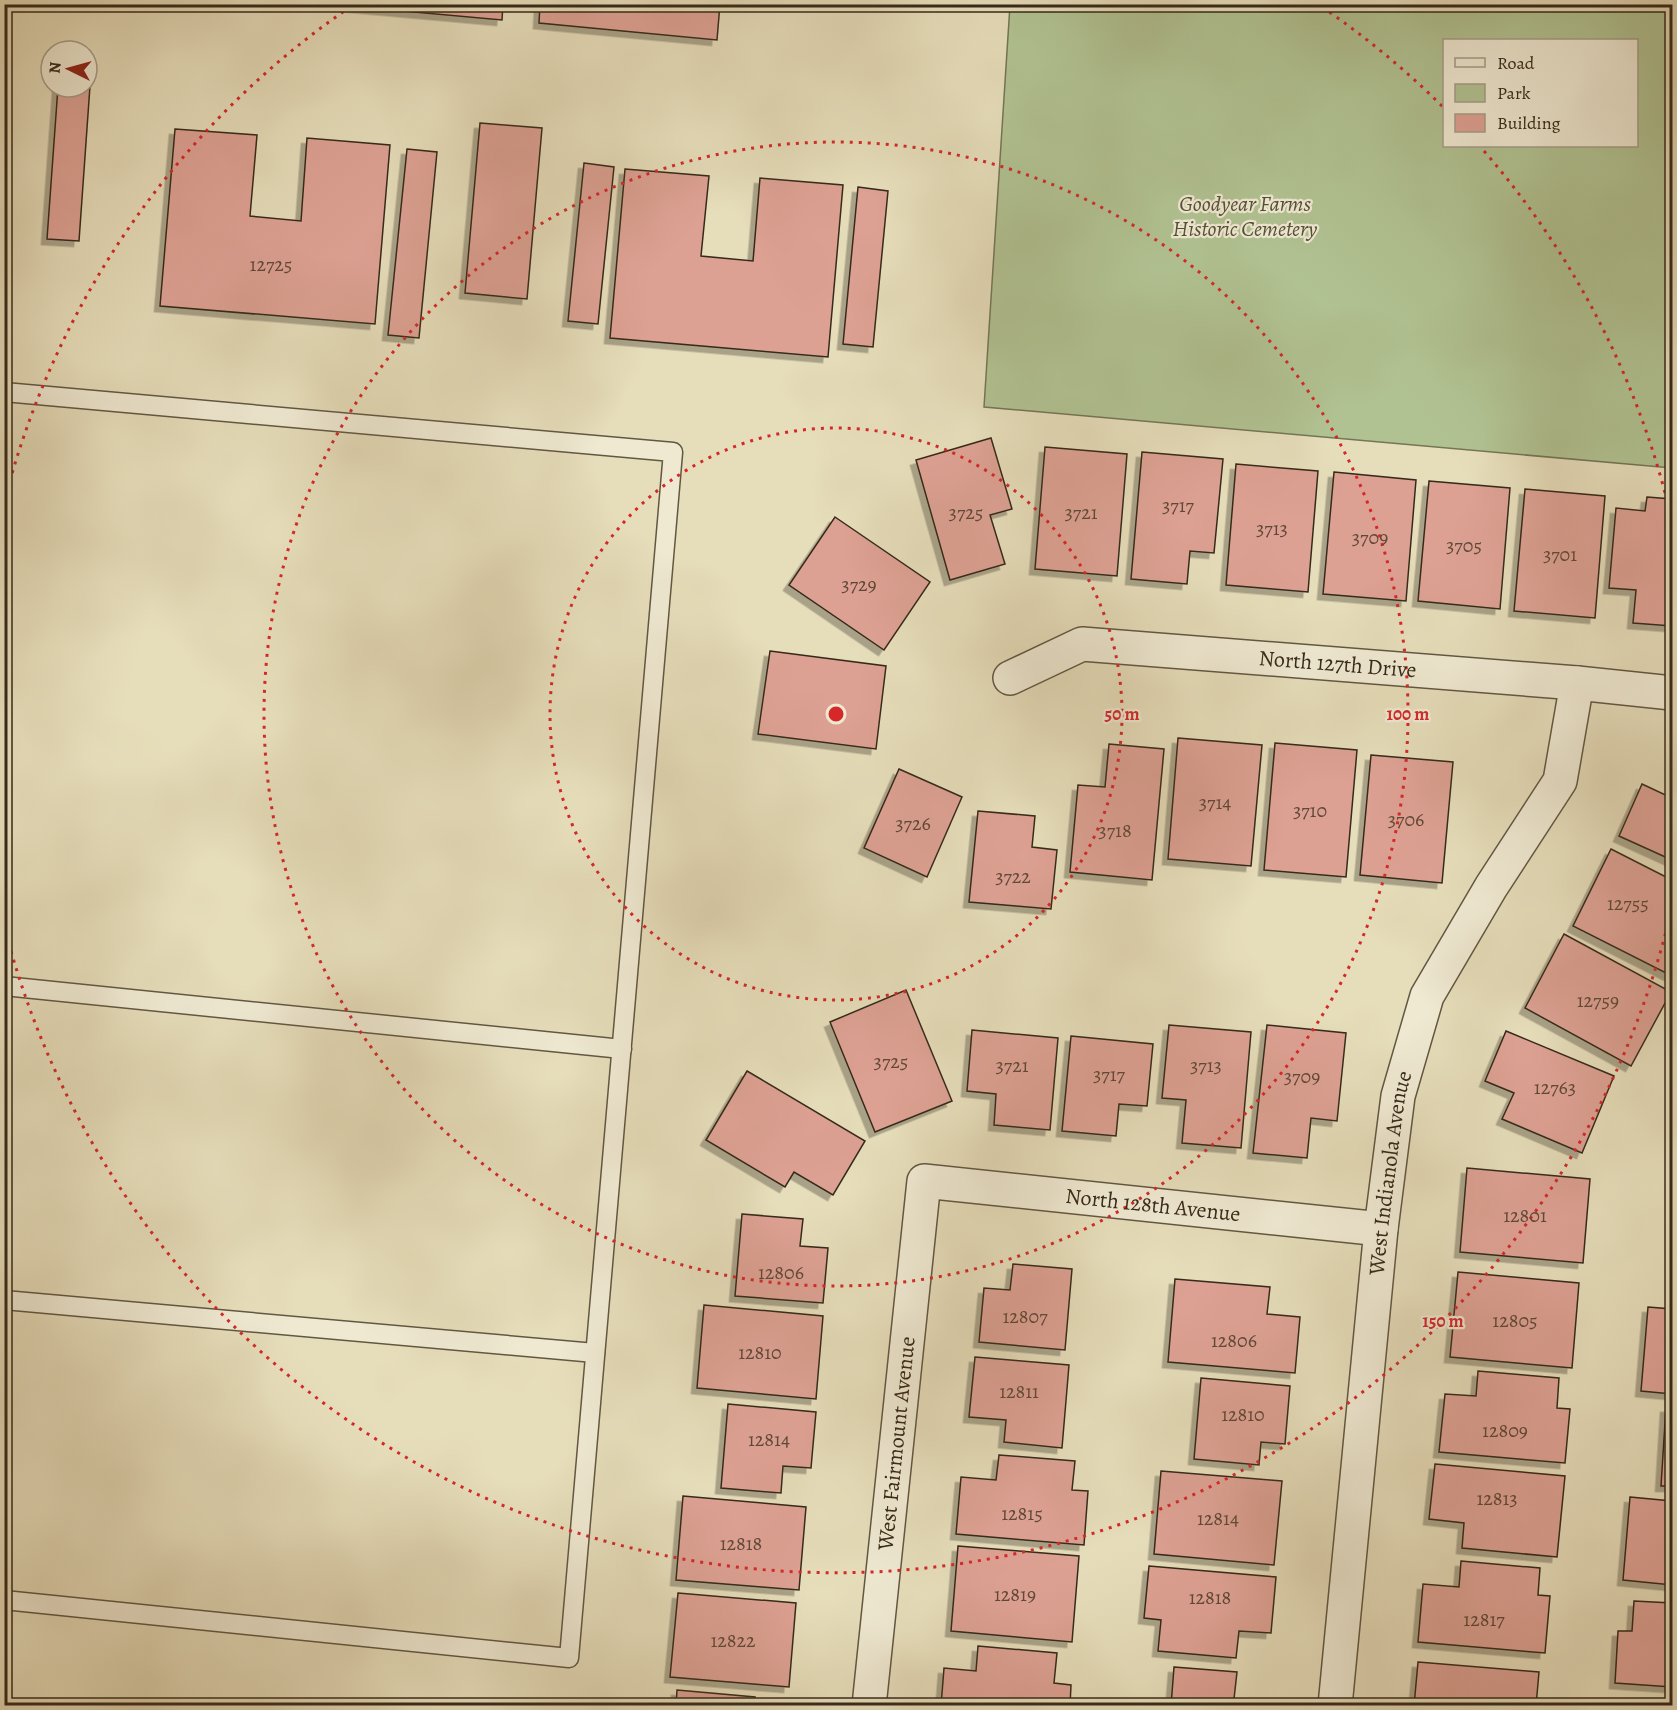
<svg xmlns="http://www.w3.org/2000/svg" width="1677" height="1710" font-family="Alegreya,serif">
	<defs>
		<filter id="shadow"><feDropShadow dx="-5.5" dy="5.5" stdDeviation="0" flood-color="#0004"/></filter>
	</defs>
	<rect width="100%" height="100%" fill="#e6ddba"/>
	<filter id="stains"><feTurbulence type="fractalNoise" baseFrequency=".00333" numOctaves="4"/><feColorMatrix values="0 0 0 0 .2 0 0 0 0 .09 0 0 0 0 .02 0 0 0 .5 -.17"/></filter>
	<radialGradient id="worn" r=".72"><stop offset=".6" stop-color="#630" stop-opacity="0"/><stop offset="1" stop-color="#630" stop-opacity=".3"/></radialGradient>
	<path fill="#b1c292" stroke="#747656" stroke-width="1.5" fill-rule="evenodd" d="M1010,5H1672V468L984,407ZM1444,40H1636V146H1444Z"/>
	<g fill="#dda193" stroke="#362a1a" stroke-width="1.5" filter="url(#shadow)">
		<path d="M325,4H503L502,20Z"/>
		<path d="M540,4H720L717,40L539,23Z"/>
		<path d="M87,86H90L79,241L47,239L58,87Z"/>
		<path d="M480,123L542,128L527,299L465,293Z"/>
		<path d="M175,129L257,135L250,216L301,221L307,138L390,145L375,324L160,306Z"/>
		<path d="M407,149L437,152L419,338L388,335Z"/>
		<path d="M584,163L614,167L598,324L568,321Z"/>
		<path d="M625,169L709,176L701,256L753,261L760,178L843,185L828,357L610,338Z"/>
		<path d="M858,187L888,191L873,347L843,344Z"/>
		<path d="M991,438L1012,509L990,515L1005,564L950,580L916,460Z"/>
		<path d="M1045,447L1127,454L1117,576L1035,569Z"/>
		<path d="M1142,452L1223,459L1214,553L1190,551L1187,584L1131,579Z"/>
		<path d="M1236,464L1318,471L1308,592L1226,585Z"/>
		<path d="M1334,472L1416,480L1406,601L1323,594Z"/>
		<path d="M1429,481L1510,488L1500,609L1418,601Z"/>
		<path d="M1525,489L1605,496L1595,618L1514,611Z"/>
		<path d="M1647,497L1672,499V626L1633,623L1636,590L1609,588L1616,508L1645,511Z"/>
		<path d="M835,517L930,582L884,650L789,585Z"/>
		<path d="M770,651L886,666L876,749L758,734Z"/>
		<path d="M1178,738L1262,745L1251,866L1168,859Z"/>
		<path d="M1275,743L1357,750L1346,877L1264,870Z"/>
		<path d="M1109,744L1164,749L1152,880L1070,872L1078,785L1105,787Z"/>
		<path d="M1371,755L1453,762L1442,883L1360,875Z"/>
		<path d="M899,769L962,797L927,877L864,848Z"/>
		<path d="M1642,784L1672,798V860L1619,836Z"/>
		<path d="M978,811L1035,816L1032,847L1057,850L1051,909L969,902Z"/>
		<path d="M1611,849L1672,880V976L1573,926Z"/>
		<path d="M1564,934L1671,992L1631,1066L1525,1008Z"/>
		<path d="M906,990L952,1101L875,1132L830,1022Z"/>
		<path d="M1169,1025L1251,1032L1241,1148L1182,1143L1186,1100L1162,1098Z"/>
		<path d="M1267,1025L1346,1033L1337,1121L1311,1118L1307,1158L1253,1153Z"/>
		<path d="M972,1030L1058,1038L1050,1130L994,1125L996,1094L967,1091Z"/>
		<path d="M1506,1031L1614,1076L1582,1153L1502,1119L1514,1093L1485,1081Z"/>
		<path d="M1071,1036L1153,1044L1147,1106L1119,1104L1116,1136L1062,1131Z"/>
		<path d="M747,1071L865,1141L833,1195L794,1172L785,1187L706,1140Z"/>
		<path d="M1467,1168L1590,1179L1583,1263L1460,1252Z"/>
		<path d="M742,1214L803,1219L800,1246L828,1248L823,1303L735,1296Z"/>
		<path d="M1013,1264L1072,1269L1065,1350L979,1342L984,1288L1010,1290Z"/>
		<path d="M1458,1272L1579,1283L1572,1368L1450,1357Z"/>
		<path d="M1175,1279L1270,1287L1267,1314L1300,1317L1295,1373L1168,1362Z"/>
		<path d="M704,1305L823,1316L816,1399L697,1388Z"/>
		<path d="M1648,1307L1672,1309V1394L1641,1391Z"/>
		<path d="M975,1357L1069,1365L1062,1448L1004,1442L1006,1420L969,1417Z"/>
		<path d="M1478,1371L1559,1378L1557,1408L1570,1409L1565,1463L1439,1452L1445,1394L1476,1396Z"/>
		<path d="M1201,1378L1290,1386L1285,1444L1261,1442L1259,1465L1194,1459Z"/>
		<path d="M728,1404L816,1412L811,1468L783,1466L781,1493L721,1488Z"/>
		<path d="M1666,1407H1672V1486H1661Z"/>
		<path d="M999,1455L1075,1461L1072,1490L1088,1491L1084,1545L956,1534L961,1477L996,1480Z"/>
		<path d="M1435,1464L1565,1476L1557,1557L1462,1548L1464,1523L1429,1519Z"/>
		<path d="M1161,1471L1282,1481L1274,1565L1154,1554Z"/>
		<path d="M683,1496L806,1507L799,1590L676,1580Z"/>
		<path d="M1630,1497L1672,1501V1585L1623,1580Z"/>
		<path d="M958,1546L1079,1556L1072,1642L951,1631Z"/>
		<path d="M1461,1561L1540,1568L1538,1595L1550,1596L1545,1653L1418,1642L1423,1584L1459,1587Z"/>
		<path d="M1149,1566L1276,1577L1271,1633L1239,1631L1236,1658L1158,1651L1161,1620L1144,1618Z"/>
		<path d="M678,1593L796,1603L789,1687L670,1677Z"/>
		<path d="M1634,1601L1672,1603V1687L1615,1683L1618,1631H1632Z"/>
		<path d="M978,1646L1057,1653L1054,1683L1071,1685L1070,1706H941L944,1668L976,1671Z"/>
		<path d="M1418,1662L1539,1672L1536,1706H1414Z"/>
		<path d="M1174,1667L1237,1672L1234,1699L1260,1701V1706H1171Z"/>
		<path d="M677,1690L755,1697L754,1706H676Z"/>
	</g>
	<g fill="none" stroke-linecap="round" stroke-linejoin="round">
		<g stroke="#625742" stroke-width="21">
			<g id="service">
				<path d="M4,392L673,452L569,1658L4,1600"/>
				<path d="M4,986L622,1049"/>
				<path d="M4,1300L595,1353"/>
			</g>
		</g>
		<g stroke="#625742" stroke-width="36">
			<g id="minor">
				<path id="s1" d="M1010,678L1082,644L1577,683L1672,693"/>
				<path id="s2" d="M869,1706L924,1181L1381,1229"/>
				<path id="s3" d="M1335,1706L1381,1229L1398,1096L1427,996L1491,887L1560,781L1577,683"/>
			</g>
		</g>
		<use href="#service" stroke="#efe9d2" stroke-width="18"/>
		<use href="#minor" stroke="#efe9d2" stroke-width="33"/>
	</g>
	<g fill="none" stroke="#d62828" stroke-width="3" stroke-dasharray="3 6">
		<circle cx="836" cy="714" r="286"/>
		<circle cx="836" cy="714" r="572"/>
		<path d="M1672 907A858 858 0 0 1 5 929M5 499A858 858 0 0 1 350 7M1322 7A858 858 0 0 1 1443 107M1484 151A858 858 0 0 1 1672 521"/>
	</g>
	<g text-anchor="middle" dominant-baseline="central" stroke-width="4.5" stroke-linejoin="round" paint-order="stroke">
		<g font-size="20" fill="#604838">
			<text x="271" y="264">12725</text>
			<text x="1178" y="505">3717</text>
			<text x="966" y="512">3725</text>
			<text x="1081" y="512">3721</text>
			<text x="1272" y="528">3713</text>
			<text x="1370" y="537">3709</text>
			<text x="1464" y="545">3705</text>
			<text x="1560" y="554">3701</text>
			<text x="859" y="584">3729</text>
			<text x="1215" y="802">3714</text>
			<text x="1310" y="810">3710</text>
			<text x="1406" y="819">3706</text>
			<text x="913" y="823">3726</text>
			<text x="1115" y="830">3718</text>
			<text x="1013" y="876">3722</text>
			<text x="1628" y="903">12755</text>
			<text x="1598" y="1000">12759</text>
			<text x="891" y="1061">3725</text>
			<text x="1012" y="1065">3721</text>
			<text x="1206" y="1065">3713</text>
			<text x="1109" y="1074">3717</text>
			<text x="1302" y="1076">3709</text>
			<text x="1555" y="1087">12763</text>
			<text x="1525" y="1215">12801</text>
			<text x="781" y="1272">12806</text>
			<text x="1025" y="1316">12807</text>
			<text x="1515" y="1320">12805</text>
			<text x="1234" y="1340">12806</text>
			<text x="760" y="1352">12810</text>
			<text x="1019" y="1391">12811</text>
			<text x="1243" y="1414">12810</text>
			<text x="1505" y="1430">12809</text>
			<text x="769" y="1439">12814</text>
			<text x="1497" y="1498">12813</text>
			<text x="1022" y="1513">12815</text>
			<text x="1218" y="1518">12814</text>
			<text x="741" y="1543">12818</text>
			<text x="1015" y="1594">12819</text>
			<text x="1210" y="1597">12818</text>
			<text x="1484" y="1619">12817</text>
			<text x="733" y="1640">12822</text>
		</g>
		<g font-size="22" font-style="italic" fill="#555038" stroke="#efe9d2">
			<text x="1245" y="204">Goodyear Farms<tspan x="1245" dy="25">Historic Cemetery</tspan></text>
		</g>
		<g font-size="22" fill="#362a1a" stroke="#efe9d2">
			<text stroke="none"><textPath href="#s1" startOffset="336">North 127th Drive</textPath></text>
			<text stroke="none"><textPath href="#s3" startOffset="536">West Indianola Avenue</textPath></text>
			<text stroke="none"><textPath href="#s2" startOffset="758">North 128th Avenue</textPath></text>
			<text stroke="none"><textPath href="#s2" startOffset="264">West Fairmount Avenue</textPath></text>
		</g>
	</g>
	<circle cx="836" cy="714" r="9" fill="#d62828" stroke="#efe9d2" stroke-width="3"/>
	<g font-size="18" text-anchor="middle" font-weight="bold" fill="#d62828" stroke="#efe9d2" stroke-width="4.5" stroke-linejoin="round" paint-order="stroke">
		<text x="1122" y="720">50 m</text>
		<text x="1408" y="720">100 m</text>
		<text x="1443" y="1327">150 m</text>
	</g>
	<rect width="1677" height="1710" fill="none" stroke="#e6ddba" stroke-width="24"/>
	<rect x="6" y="6" width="1665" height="1698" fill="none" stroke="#362a1a" stroke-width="3"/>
	<rect x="12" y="12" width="1653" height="1686" fill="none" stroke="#362a1a" stroke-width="1.5"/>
	<rect x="1443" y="39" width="195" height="108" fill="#efe9d2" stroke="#a59d88" stroke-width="1.5"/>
	<rect x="1455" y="58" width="30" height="9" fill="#efe9d2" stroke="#a59d88" stroke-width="1.5"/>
	<text x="1497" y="69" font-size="18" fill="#362a1a">Road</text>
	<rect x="1455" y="84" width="30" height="18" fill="#b1c292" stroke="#a59d88" stroke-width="1.5"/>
	<text x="1497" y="99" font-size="18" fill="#362a1a">Park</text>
	<rect x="1455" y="114" width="30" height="18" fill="#dda193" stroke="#a59d88" stroke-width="1.5"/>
	<text x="1497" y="129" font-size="18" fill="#362a1a">Building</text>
	<g transform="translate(69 69) rotate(275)"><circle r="28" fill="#efe9d2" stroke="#a59d88" stroke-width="1.5"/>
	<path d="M0-4.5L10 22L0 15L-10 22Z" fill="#8f2418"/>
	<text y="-9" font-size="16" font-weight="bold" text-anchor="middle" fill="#362a1a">N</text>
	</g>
	<rect width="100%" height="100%" filter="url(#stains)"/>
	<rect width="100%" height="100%" fill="url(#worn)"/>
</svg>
